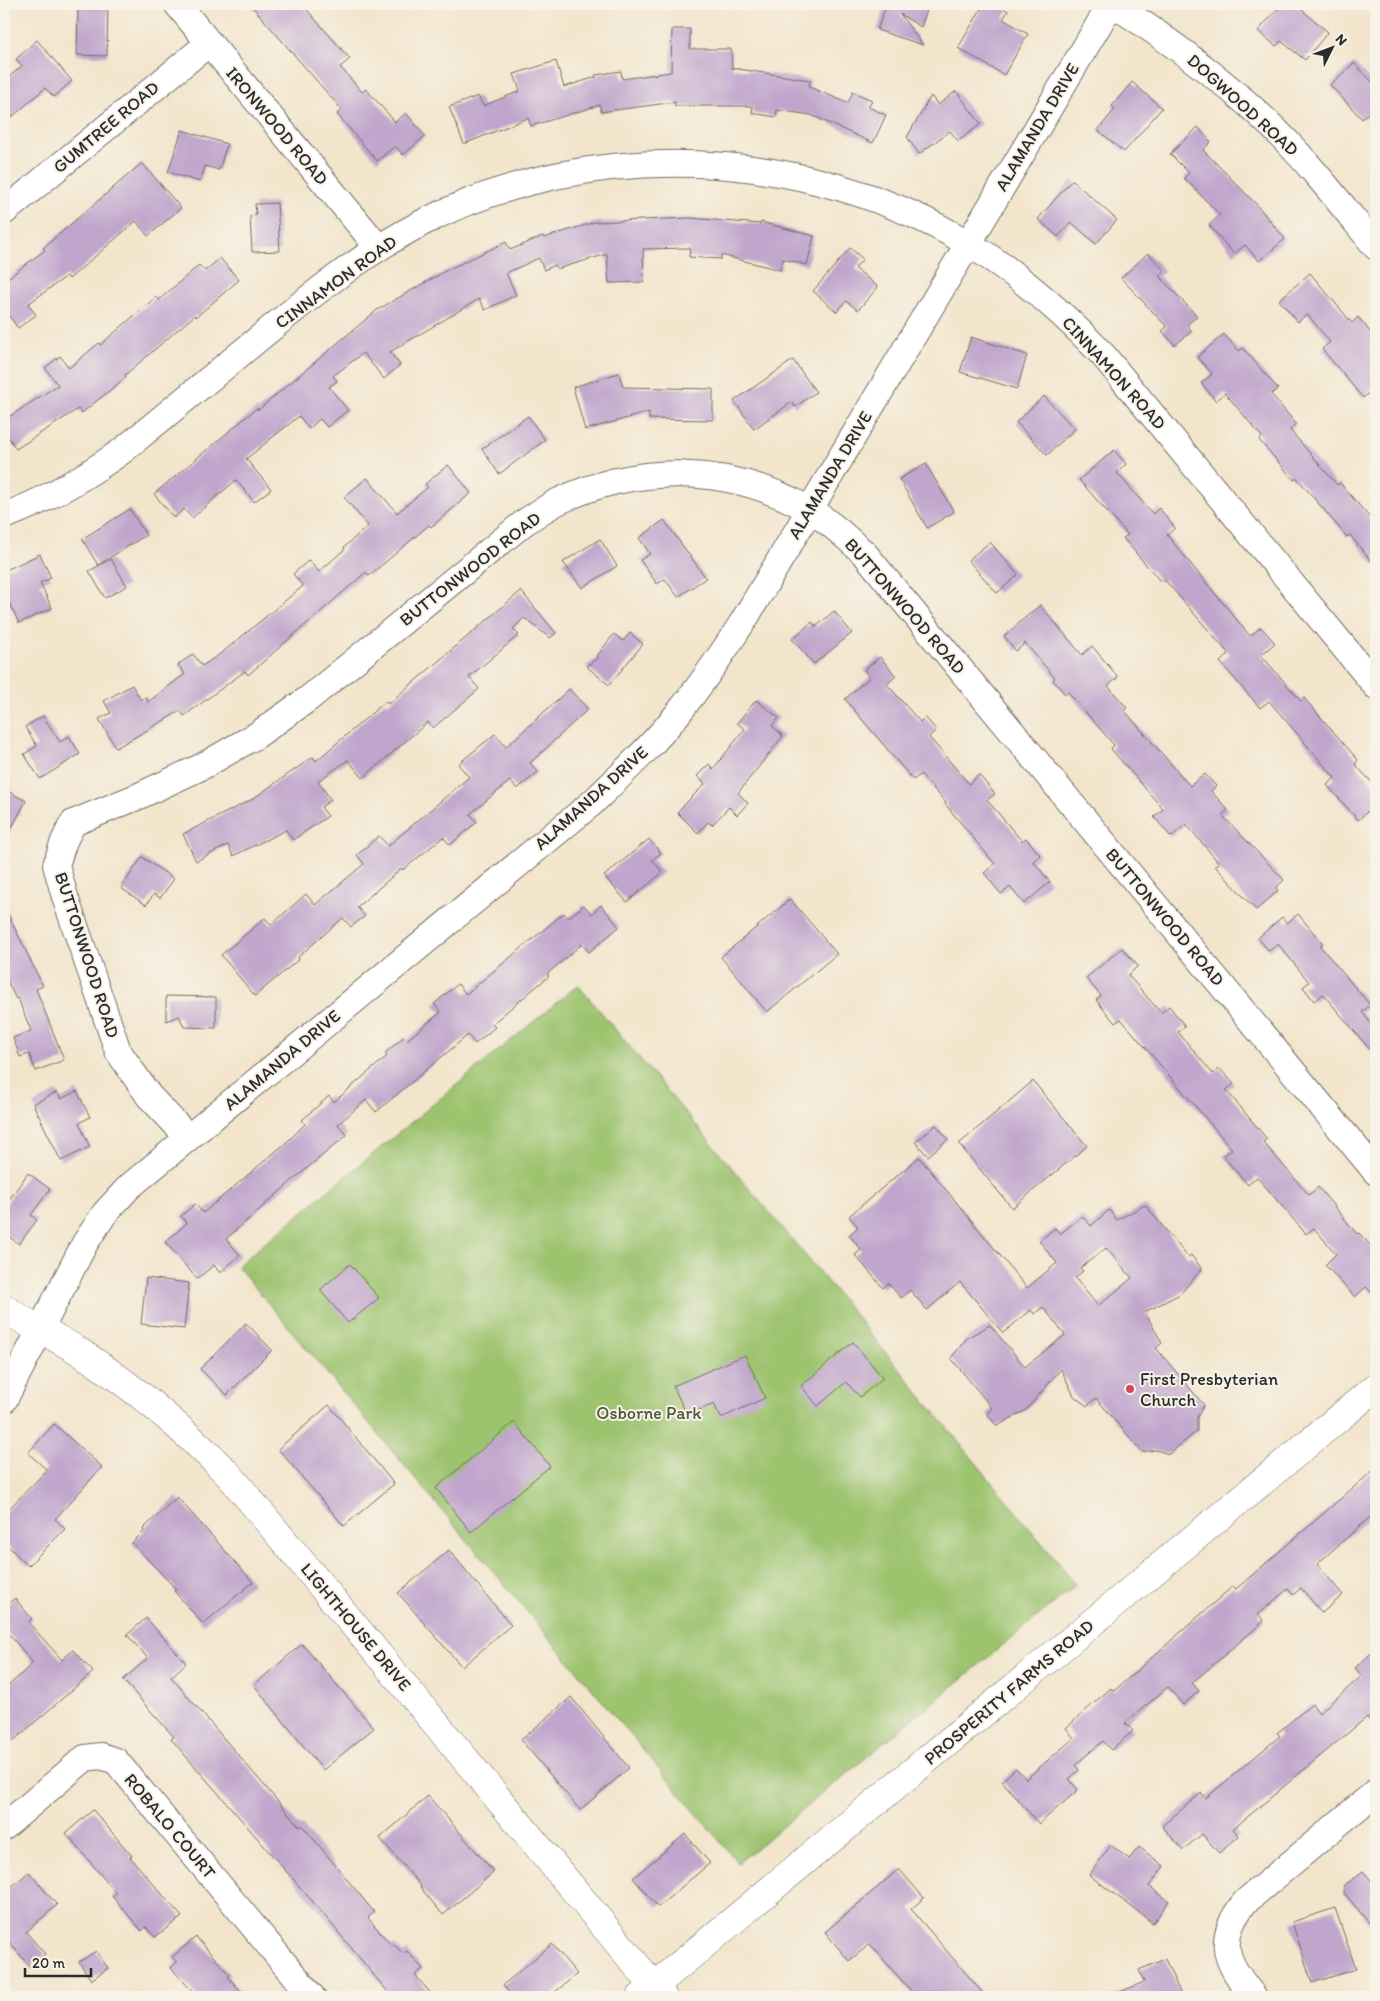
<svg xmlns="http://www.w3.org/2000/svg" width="1380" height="2001" font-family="Itim,sans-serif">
	<rect width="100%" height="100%" fill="#f7f3e8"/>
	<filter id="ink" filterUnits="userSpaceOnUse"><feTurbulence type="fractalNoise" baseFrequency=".02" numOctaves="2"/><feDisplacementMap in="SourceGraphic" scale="10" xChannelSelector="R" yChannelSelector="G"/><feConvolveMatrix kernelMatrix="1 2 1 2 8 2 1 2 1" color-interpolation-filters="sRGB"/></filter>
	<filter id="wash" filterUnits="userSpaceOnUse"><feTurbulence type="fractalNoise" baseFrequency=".0096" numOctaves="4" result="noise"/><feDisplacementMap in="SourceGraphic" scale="20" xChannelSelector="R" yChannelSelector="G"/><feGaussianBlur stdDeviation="1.12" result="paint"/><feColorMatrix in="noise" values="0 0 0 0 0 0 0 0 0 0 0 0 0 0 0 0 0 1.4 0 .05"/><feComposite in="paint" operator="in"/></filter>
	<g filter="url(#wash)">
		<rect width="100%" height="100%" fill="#f2e5cc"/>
		<path fill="#9cc36e" stroke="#64774c" d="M578,985L832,1287L1076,1585L738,1863L237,1266Z"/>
		<g id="blocks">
			<g fill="#c0a5cc" fill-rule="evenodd">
				<path d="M78,4H108L107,56L77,55Z"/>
				<path d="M250,4H302L350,59L340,67L362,92L366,89L395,122L406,113L425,136L403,155L395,146L377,161L337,114L342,110Z"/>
				<path d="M882,4H929L921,27L900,14L923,45L877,30L886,6Z"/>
				<path d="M984,4H996L1008,11L1003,19L1028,34L1004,75L958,48Z"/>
				<path d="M1282,4H1295L1328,32L1305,60L1281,41L1276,46L1258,31Z"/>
				<path d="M672,29H690V49H731L732,68L810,80L809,87L848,103L853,92L872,100L868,107L886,115L873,143L811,115L777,110L776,117L752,113L753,106H675V102L601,112L600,105L531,126L528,118L464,144L449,107L478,96L483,106L520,91L514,74L556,61L564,87L596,77L595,75L621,71L622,79L671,72Z"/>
				<path d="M37,40L72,81L54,97L45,88L4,124V81L22,66L16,59Z"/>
				<path d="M1354,63L1376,86V106L1362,119L1330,85Z"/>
				<path d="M1132,82L1162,108L1124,152L1098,130L1115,109L1112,106Z"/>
				<path d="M956,91L981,124L958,141L950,131L919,154L907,137L931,96L938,105Z"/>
				<path d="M1198,127L1211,142L1203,150L1256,204L1285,239L1259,261L1245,245L1234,254L1209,225L1220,215L1184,178L1189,173L1170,154Z"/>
				<path d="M182,130L227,144L219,170L205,166L200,182L168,172Z"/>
				<path d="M142,163L181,208L148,236L136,221L69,279L67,276L28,304L36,315L18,328L4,309V281L45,250L43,248Z"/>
				<path d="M1072,180L1117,220L1096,244L1071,222L1058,237L1038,219Z"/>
				<path d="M277,203L280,251L252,252L250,216L256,215L255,204Z"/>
				<path d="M690,218L760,224L761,222L814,236L807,265L783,259L780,270L721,255V259L689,257L690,248L643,249L644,282L609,283L607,254L557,269L555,265L544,270L539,258L506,273L516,295L485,310L479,299L390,352L400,365L384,379L363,353L333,376L337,381L329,387L348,410L327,427L320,419L309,429L299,416L246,459L271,489L254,502L236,480L192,518L184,509L174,518L154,494L257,408L258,410L377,310L447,270L506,242L510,250L543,236L544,238L595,222Z"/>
				<path d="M850,248L863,259L855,268L878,287L858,310L846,301L837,312L813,291Z"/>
				<path d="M1148,253L1165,271L1159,276L1197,316L1187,325L1192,331L1175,345L1162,331L1167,327L1121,278Z"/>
				<path d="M220,258L239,280L196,317L195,315L125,375L126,377L82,413L78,409L16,449L4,430V420L58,385L45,368L60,356L69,368L99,343L100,345L156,297L159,300L199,265L205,271Z"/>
				<path d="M1310,273L1352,323L1358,317L1376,339V387L1363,398L1322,349L1330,342L1307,314L1298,322L1279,300Z"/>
				<path d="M1224,334L1239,351L1243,348L1278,389L1271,394L1296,424L1290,430L1337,485L1340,483L1376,525V567L1350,535L1347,537L1297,478L1294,480L1259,440L1262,437L1225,393L1216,401L1201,383L1212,374L1197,357Z"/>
				<path d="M971,337L1027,355L1017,389L960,372Z"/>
				<path d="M793,360L816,392L795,407L792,402L754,429L734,401Z"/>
				<path d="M619,373L623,387L713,389V420L649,419V412L585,430L573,387Z"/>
				<path d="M1044,396L1075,429L1047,455L1016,422Z"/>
				<path d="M528,416L545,440L499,474L482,449Z"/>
				<path d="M1114,450L1126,464L1117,473L1153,514L1159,508L1175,528L1167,535L1250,636L1261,627L1275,643L1261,655L1301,701L1304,698L1358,760L1355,764L1376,787V804L1358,820L1327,785L1335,778L1269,701L1260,708L1220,662L1229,654L1164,579L1161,582L1123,538L1128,535L1079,480Z"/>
				<path d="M926,464L954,512L927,528L899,479Z"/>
				<path d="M448,465L471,493L431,527L429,525L369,576L366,572L248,675L245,671L184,716L180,711L116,748L99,719L111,713L104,701L132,685L141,700L146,697L148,702L185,674L178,665L193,654L202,666L223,652L303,586L293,574L309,560L319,572L345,549L344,547L368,526L344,497L367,478L397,513L428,487L425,484Z"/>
				<path d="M130,509L146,535L98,565L82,539Z"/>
				<path d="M664,520L706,578L678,597L665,579L657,584L640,560L650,554L639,538Z"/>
				<path d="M600,539L617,566L582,588L563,562Z"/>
				<path d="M990,542L1018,575L997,593L968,560Z"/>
				<path d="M40,554L51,578L40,583L52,608L19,623L4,592V571Z"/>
				<path d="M111,559L127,586L105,598L89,571Z"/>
				<path d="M521,591L556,633L550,638L524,618L513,629L519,635L469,677L479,689L433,728L428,722L363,778L348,760L318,781L331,800L321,807L328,816L293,840L286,830L233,856L228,845L196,861L183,834L251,800L313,757L316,761L386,701L388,704Z"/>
				<path d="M1040,605L1082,655L1092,646L1118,677L1108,686L1127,708L1124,710L1190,786L1205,774L1216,786L1211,791L1228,810L1222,815L1284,880L1276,888L1278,891L1256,910L1215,866L1219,863L1186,824L1171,837L1154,817L1163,809L1111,749L1114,745L1068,692L1065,694L1053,680L1055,678L1025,643L1016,651L1004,636Z"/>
				<path d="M834,611L852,633L814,664L792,639L812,622L816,627Z"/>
				<path d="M630,633L643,644L609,685L586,666L598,658L597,656L614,634L623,641Z"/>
				<path d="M880,657L896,676L887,684L920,722L925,717L936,730L929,737L969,784L979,775L995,794L987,800L1022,841L1026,838L1040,855L1033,861L1050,882L1024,904L1010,887L1001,894L984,873L995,864L945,804L946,803L921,774L913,780L845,699L870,677L864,670Z"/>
				<path d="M569,689L588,709L530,763L538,772L517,789L510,781L470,814L477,822L450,845L443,837L403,870L402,868L357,907L365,916L351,927L343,918L298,957L299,959L255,996L221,955L265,918L271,925L306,894L315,905L364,864L357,855L379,836L388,846L469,777L458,764L495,734L506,747Z"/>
				<path d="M756,700L779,718L772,726L783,736L738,793L748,803L737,815L729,807L712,825L708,822L698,833L677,812L705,784L697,776L709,764L713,769L745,729L737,723Z"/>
				<path d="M43,716L60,742L69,736L80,754L40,779L24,754L37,746L25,727Z"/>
				<path d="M4,789L26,801L4,842Z"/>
				<path d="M649,839L661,853L652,860L663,872L627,902L604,876Z"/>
				<path d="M142,857L174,879L160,898L154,894L146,905L121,888Z"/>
				<path d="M790,899L837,954L767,1012L721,957Z"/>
				<path d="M584,905L592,914L601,905L619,927L589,952L582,944L547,974L549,976L492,1024L495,1027L475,1044L468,1035L376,1112L366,1100L338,1124L347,1135L293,1180L226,1239L240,1255L220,1273L214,1265L197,1279L165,1242L187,1223L181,1216L195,1204L203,1213L288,1141L305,1124L302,1120L329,1096L334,1102L387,1056L385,1053L404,1037L407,1040L441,1012L434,1004L458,984L466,994L564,913L568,918Z"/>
				<path d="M4,906L43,986L36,989L64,1060L36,1071L29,1054L20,1057L13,1038L31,1031L18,998L16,999L4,975Z"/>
				<path d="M1298,914L1323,944L1320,946L1370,1005L1362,1012L1376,1030V1057L1323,994L1314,1001L1303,987L1309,982L1278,944L1269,951L1258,938L1282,917L1287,923Z"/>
				<path d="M1122,948L1138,966L1128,975L1161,1013L1169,1006L1185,1026L1178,1032L1213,1074L1219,1068L1234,1084L1226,1090L1267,1139L1263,1142L1309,1195L1318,1187L1357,1234L1359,1233L1376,1251V1297L1366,1287L1355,1297L1325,1265L1336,1254L1314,1228L1306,1234L1257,1177L1248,1185L1223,1156L1232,1149L1121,1019L1115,1023L1096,1000L1101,996L1086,978Z"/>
				<path d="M166,996L216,997V1028L184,1027L179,1016L166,1021Z"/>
				<path d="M1033,1081L1087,1146L1012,1208L959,1144Z"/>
				<path d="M77,1091L90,1117L79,1123L90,1147L61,1161L33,1104L57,1092L61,1099Z"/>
				<path d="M936,1125L948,1139L928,1156L915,1142Z"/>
				<path d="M919,1157L1027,1288L1057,1263L1039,1241L1055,1228L1060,1234L1082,1216L1091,1226L1109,1210L1117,1220L1145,1205L1188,1257L1191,1255L1202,1269L1180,1294L1145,1312L1162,1343L1156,1348L1204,1405L1197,1417V1431L1169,1454L1156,1450L1142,1452L1096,1398L1087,1406L1074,1396L1061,1369L1026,1410L997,1426L987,1414L992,1408L951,1358L967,1338L990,1325L1025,1367L1065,1335L1043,1307L1034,1314L1031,1310L1003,1333L960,1282L927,1310L910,1290L901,1298L888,1283L883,1288L855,1255L861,1250L849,1235L858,1227L849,1216ZM1106,1248L1132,1278L1098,1306L1075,1278L1083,1271L1080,1268Z"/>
				<path d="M28,1173L50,1189L31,1215L37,1220L19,1244L4,1233V1207Z"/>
				<path d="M350,1264L379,1298L348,1323L320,1290Z"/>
				<path d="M146,1278L189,1283L184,1329L141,1324Z"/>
				<path d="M246,1323L272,1350L227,1395L200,1369Z"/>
				<path d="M853,1342L883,1378L860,1397L846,1382L818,1406L801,1386Z"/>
				<path d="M745,1355L765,1398L721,1418L714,1404L687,1415L673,1386Z"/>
				<path d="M329,1405L394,1484L344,1526L278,1449Z"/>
				<path d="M514,1422L550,1466L471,1532L436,1488Z"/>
				<path d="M54,1424L102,1467L55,1519L65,1529L28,1566L4,1542V1514L47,1470L28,1453Z"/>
				<path d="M1376,1468V1512L1317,1564L1343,1595L1322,1613L1301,1588L1293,1595L1288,1589L1258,1614L1264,1621L1192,1683L1199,1691L1183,1705L1168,1687L1125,1723L1133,1731L1111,1750L1103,1741L1075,1765L1079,1770L1069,1779L1078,1790L1039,1824L1002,1781L1016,1768L1026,1779L1074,1738L1066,1728L1111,1688L1114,1691L1233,1586L1236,1589Z"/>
				<path d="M177,1497L253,1582L203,1624L174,1591L176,1589L132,1543L144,1531L143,1529Z"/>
				<path d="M449,1550L511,1625L462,1667L398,1593Z"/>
				<path d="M15,1598L32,1619L28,1622L62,1660L73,1650L93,1672L4,1749V1690L33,1663L4,1628V1607Z"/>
				<path d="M146,1618L186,1663L171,1677L300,1827L302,1825L374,1912L368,1918L392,1946L394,1944L403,1954L407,1951L423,1969L415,1975L434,1997H392L319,1909L171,1739L174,1737L123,1680L148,1658L127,1635Z"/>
				<path d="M302,1644L374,1728L323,1770L254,1685Z"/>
				<path d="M1376,1649V1728L1367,1717L1233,1829L1239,1836L1219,1853L1202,1834L1183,1850L1162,1826L1201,1793L1206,1798L1280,1736L1277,1733L1312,1704L1319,1713L1362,1676L1355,1668Z"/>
				<path d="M571,1697L629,1768L580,1810L521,1740Z"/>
				<path d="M428,1796L494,1872L443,1915L420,1887L421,1886L380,1838Z"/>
				<path d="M93,1810L132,1856L130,1857L182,1917L155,1937L146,1927L142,1931L112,1896L116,1893L66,1833Z"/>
				<path d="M685,1834L710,1863L658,1907L633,1878Z"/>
				<path d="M1111,1845L1129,1859L1139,1847L1164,1866L1149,1886L1169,1901L1153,1923L1089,1875Z"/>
				<path d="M899,1869L924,1898L911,1909L986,1997H916L870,1944L849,1961L825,1932Z"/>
				<path d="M1363,1871L1376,1886V1931L1344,1893V1886Z"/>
				<path d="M29,1872L57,1905L26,1932L45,1954L30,1967L4,1936V1893Z"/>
				<path d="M1335,1908L1356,1969L1312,1983L1292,1922Z"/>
				<path d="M196,1937L230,1975L228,1977L246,1997H198L171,1968L177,1962L172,1957Z"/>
				<path d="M552,1944L577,1974L549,1997H513L503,1985Z"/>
				<path d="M96,1951L108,1968L91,1980L79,1962Z"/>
				<path d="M1165,1959L1182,1997H1108L1144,1982L1139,1970Z"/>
			</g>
		</g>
	</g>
	<g filter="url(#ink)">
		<use href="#blocks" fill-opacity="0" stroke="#716c63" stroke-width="1"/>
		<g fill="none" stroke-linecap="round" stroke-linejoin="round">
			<g stroke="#716c63" stroke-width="28">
				<g id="minor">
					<path d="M177,4L378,247"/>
					<path d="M1113,4C1166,38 1217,75 1263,118C1305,157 1340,203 1376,247"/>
					<path d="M4,212L209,43"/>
					<path d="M4,516C46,501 85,477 122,451C167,414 212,377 257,340C309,297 362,254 422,223C591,136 806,146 969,244C1019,274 1062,312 1103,355L1376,686"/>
					<path d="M188,1137L149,1096L118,1051L65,897L56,865L64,841L73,823L139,796L203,766L257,735L308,699L525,522C535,515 546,508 557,502C638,463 730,465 808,509C829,521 847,538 865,554L1376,1172"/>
					<path d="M4,1400L85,1243L105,1213L129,1187L592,803C622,774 654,744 680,711C703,682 724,651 744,620L1111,4"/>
					<path d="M4,1827L85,1758L101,1756L116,1761L312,1997"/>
					<path d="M1254,1997C1226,1963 1214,1941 1245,1902L1376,1792"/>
				</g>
			</g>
			<g stroke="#716c63" stroke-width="29">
				<g id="tertiary">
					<path d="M4,1308C28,1325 55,1336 80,1352C137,1389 182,1428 230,1476L663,1997"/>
					<path d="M641,1997L1376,1387"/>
				</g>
			</g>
			<use href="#minor" stroke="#fff" stroke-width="26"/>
			<use href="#tertiary" stroke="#fff" stroke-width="28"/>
		</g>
	</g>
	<circle fill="#d1495b" stroke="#f7f3e8" stroke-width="2" cx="1130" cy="1389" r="5"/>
	<g text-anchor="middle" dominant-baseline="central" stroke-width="4" stroke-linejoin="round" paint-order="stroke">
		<g font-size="18" fill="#2b2b2b" stroke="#f7f3e8">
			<text transform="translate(1243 105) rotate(42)">DOGWOOD ROAD</text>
			<text transform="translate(277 126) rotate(50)">IRONWOOD ROAD</text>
			<text transform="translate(106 127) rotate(-40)">GUMTREE ROAD</text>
			<text transform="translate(1037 127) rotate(-59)">ALAMANDA DRIVE</text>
			<text transform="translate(336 282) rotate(-36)">CINNAMON ROAD</text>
			<text transform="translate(1114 373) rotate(48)">CINNAMON ROAD</text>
			<text transform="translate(830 475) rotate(-59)">ALAMANDA DRIVE</text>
			<text transform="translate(470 569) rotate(-38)">BUTTONWOOD ROAD</text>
			<text transform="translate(905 606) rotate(49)">BUTTONWOOD ROAD</text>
			<text transform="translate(591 798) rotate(-42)">ALAMANDA DRIVE</text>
			<text transform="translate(1165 917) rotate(50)">BUTTONWOOD ROAD</text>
			<text transform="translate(87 955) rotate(72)">BUTTONWOOD ROAD</text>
			<text transform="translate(282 1060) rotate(-40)">ALAMANDA DRIVE</text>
			<text transform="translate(356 1627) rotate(50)">LIGHTHOUSE DRIVE</text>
			<text transform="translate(1009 1692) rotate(-40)">PROSPERITY FARMS ROAD</text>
			<text transform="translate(170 1826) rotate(50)">ROBALO COURT</text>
		</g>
		<g font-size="18" fill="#2b2b2b" stroke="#f7f3e8" text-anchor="start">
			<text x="1140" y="1379">First Presbyterian<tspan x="1140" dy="21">Church</tspan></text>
		</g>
		<g font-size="18" fill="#4d593f" stroke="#f7f3e8">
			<text x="649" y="1413">Osborne Park</text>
		</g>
	</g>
	<rect width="1380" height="2001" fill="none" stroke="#f7f3e8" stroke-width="20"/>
	<g transform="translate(1332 48) rotate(48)" stroke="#f7f3e8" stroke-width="4" paint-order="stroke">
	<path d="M0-4L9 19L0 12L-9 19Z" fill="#2b2b2b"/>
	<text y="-8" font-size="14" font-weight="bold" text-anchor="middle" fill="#2b2b2b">N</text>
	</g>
	<path d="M25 1968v8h66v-8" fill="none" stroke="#2b2b2b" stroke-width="2.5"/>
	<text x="32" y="1968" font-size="15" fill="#2b2b2b" stroke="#f7f3e8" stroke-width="4" paint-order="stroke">20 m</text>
</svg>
